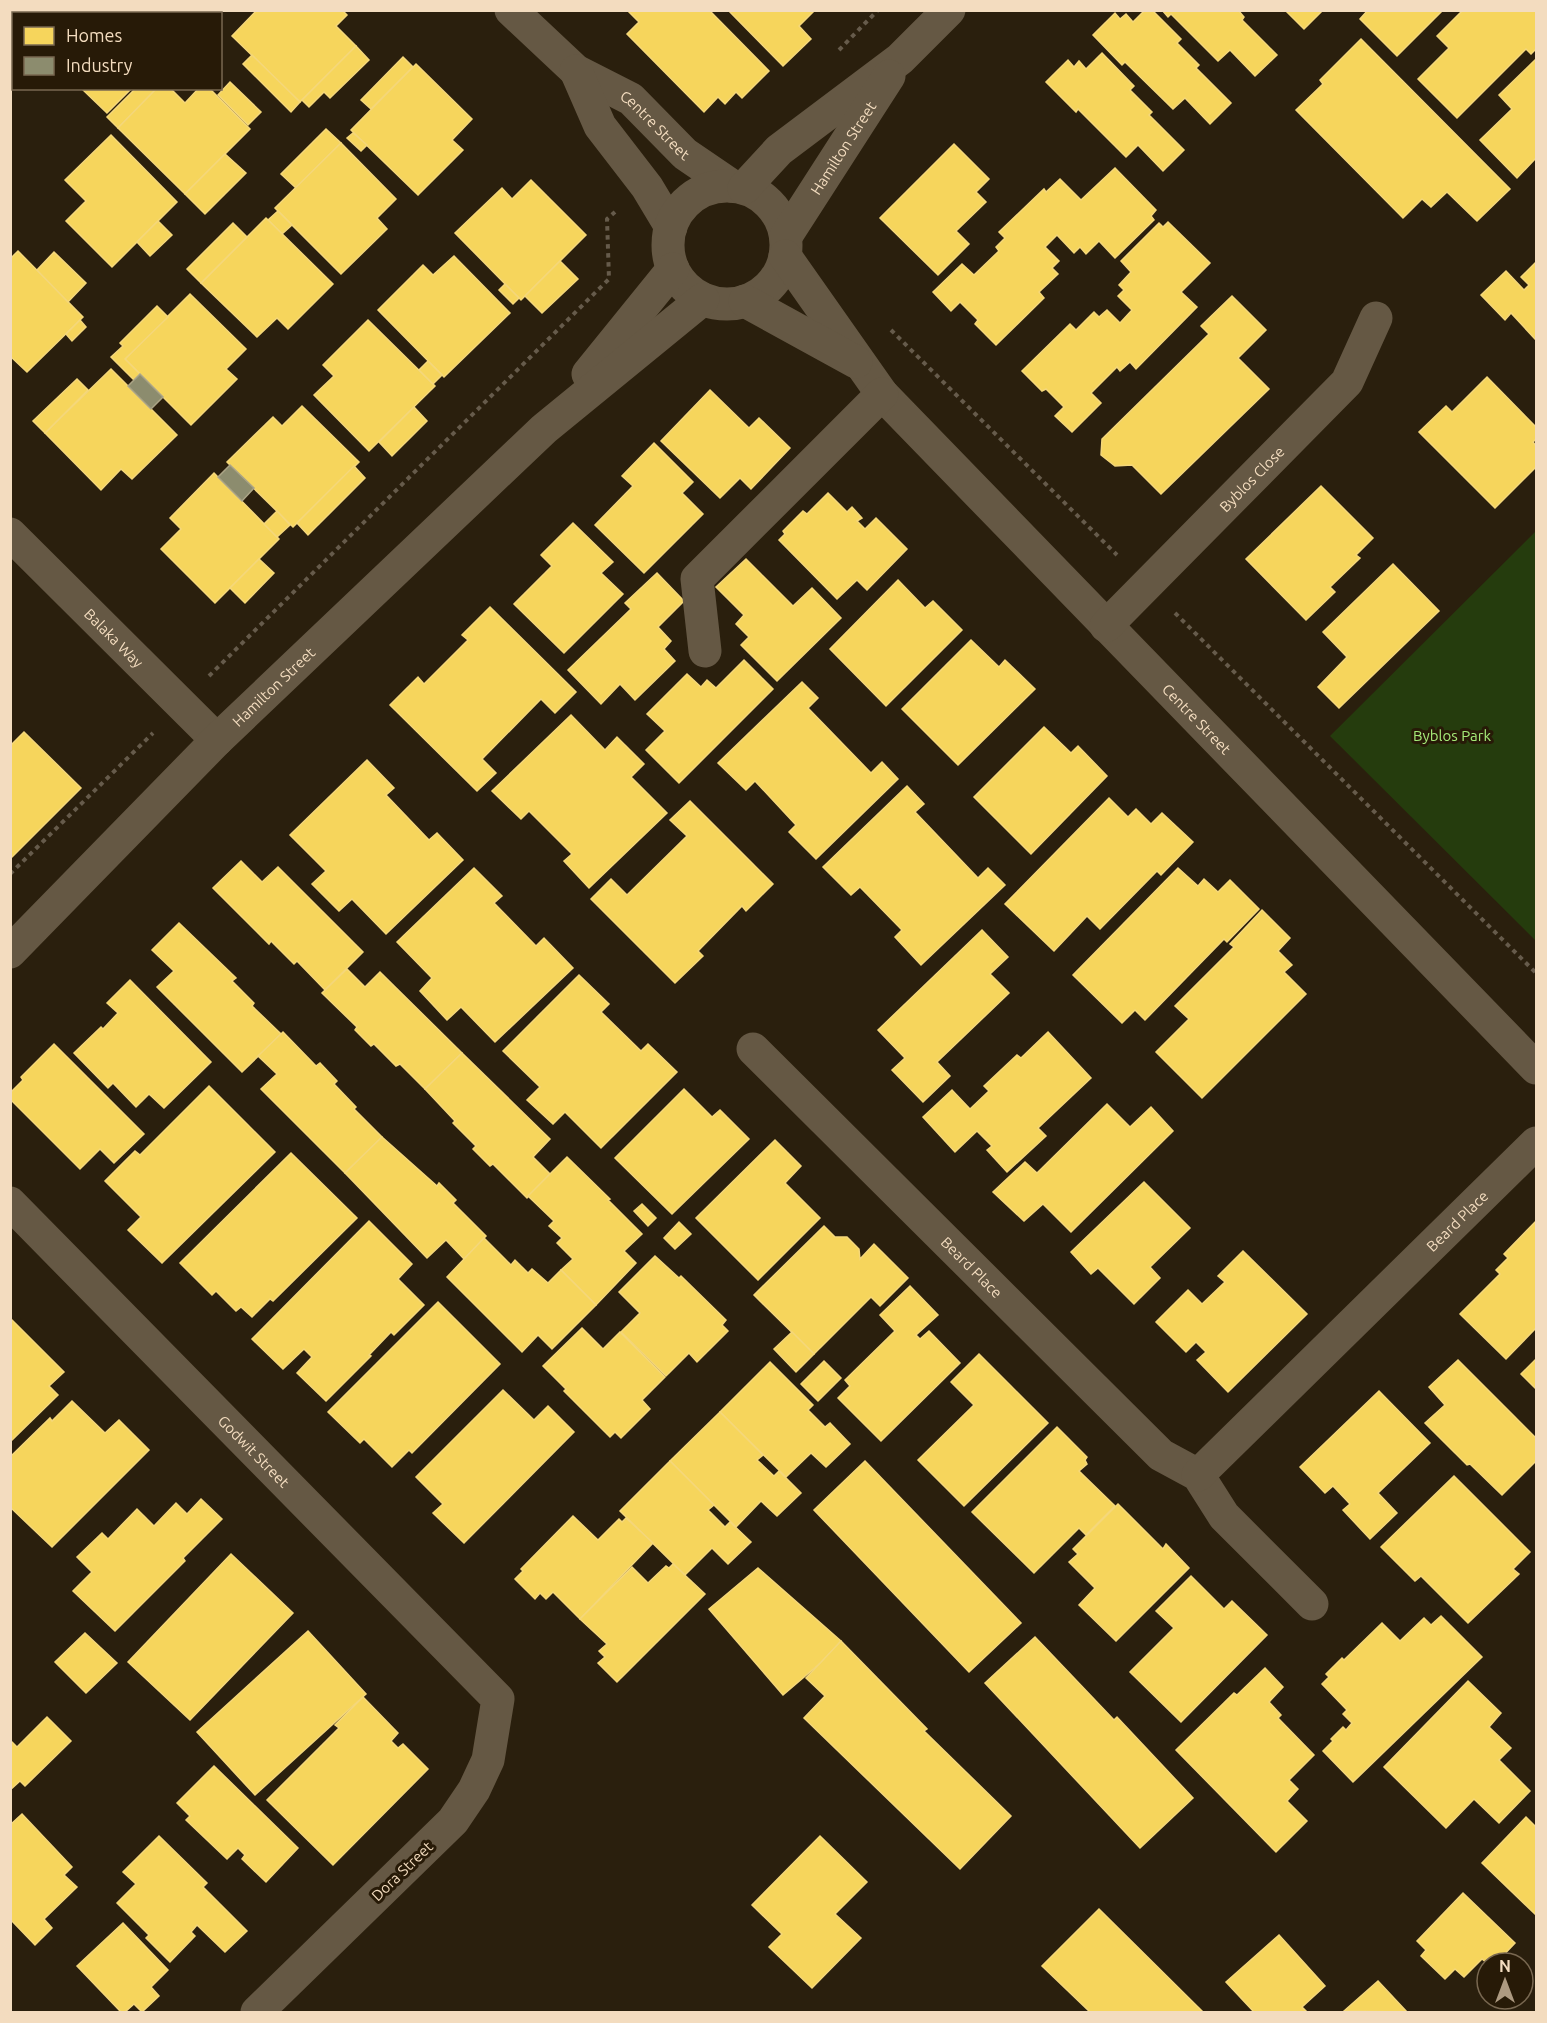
<svg xmlns="http://www.w3.org/2000/svg" width="1547" height="2023" font-family="Ubuntu,sans-serif">
	<rect width="100%" height="100%" fill="#2a1f0d"/>
	<path fill="#253c0d" d="M1536,531V941L1330,736Z"/>
	<g fill="#f6d55c" stroke="#f5d77a" stroke-width="1.5">
		<path d="M22,10H151L148,14H19Z"/>
		<path d="M257,10H342L347,15L336,26L356,46L300,102L232,36Z"/>
		<path d="M627,10H709L769,71L742,98L736,92L725,104L718,97L704,112L627,34L639,22Z"/>
		<path d="M728,10H815L799,26L811,39L783,66Z"/>
		<path d="M1145,10H1152L1181,39L1177,43L1199,65L1196,68L1231,103L1210,124L1185,98L1173,109L1125,62L1122,65L1093,35L1115,13L1120,19L1126,14L1133,22Z"/>
		<path d="M1162,10H1238L1244,17L1242,20L1277,55L1255,76L1230,50L1218,61L1171,14L1168,17Z"/>
		<path d="M1285,10H1323L1304,29Z"/>
		<path d="M1368,10H1443L1397,56L1360,19Z"/>
		<path d="M1463,10H1536V49L1531,54L1526,49L1457,118L1418,79L1449,48L1437,36Z"/>
		<path d="M1361,39L1510,189L1477,221L1447,192L1431,207L1422,199L1403,218L1296,110L1323,84L1320,80Z"/>
		<path d="M356,46L369,60L330,98L324,92L309,107L302,100Z"/>
		<path d="M1102,53L1134,86L1130,90L1152,112L1149,115L1184,150L1163,171L1138,145L1126,157L1078,109L1076,112L1046,82L1068,60L1074,67L1079,61L1086,69Z"/>
		<path d="M252,55L300,102L291,112L243,64Z"/>
		<path d="M403,57L413,67L371,109L361,100Z"/>
		<path d="M1536,59V158L1517,178L1480,140L1512,109L1499,95Z"/>
		<path d="M416,64L472,119L452,140L463,150L418,195L351,130Z"/>
		<path d="M230,82L261,112L248,125L218,95Z"/>
		<path d="M81,88H132L107,113Z"/>
		<path d="M136,88H157L118,128L107,117Z"/>
		<path d="M157,88H170L185,103L199,88H209L250,129L185,194L118,128Z"/>
		<path d="M326,129L341,143L296,188L281,174Z"/>
		<path d="M353,133L367,145L361,151L347,138Z"/>
		<path d="M111,135L177,202L112,267L66,221L86,201L65,180Z"/>
		<path d="M341,143L396,199L377,218L387,229L341,274L275,208Z"/>
		<path d="M954,144L989,179L976,192L986,202L956,231L969,244L938,275L880,218Z"/>
		<path d="M225,154L246,173L205,214L185,194Z"/>
		<path d="M1115,168L1156,210L1151,216L1154,220L1115,258L1099,241L1086,254L1080,247L1074,253L1057,235L1045,247L1059,261L1052,268L1058,274L1039,292L1044,298L996,345L975,324L978,320L960,302L951,311L933,292L962,264L974,275L999,251L996,247L1005,238L999,232L1044,189L1046,192L1060,179L1081,200Z"/>
		<path d="M531,180L586,235L521,300L455,233L502,188L512,199Z"/>
		<path d="M278,211L292,225L282,234L268,220Z"/>
		<path d="M266,218L333,284L288,329L277,318L257,337L201,283Z"/>
		<path d="M158,221L172,235L150,256L137,242Z"/>
		<path d="M1168,222L1210,263L1181,292L1197,307L1136,369L1130,362L1120,371L1117,367L1091,393L1101,403L1072,432L1055,416L1064,407L1046,389L1042,391L1022,371L1070,324L1076,330L1094,312L1099,317L1107,310L1120,323L1132,310L1118,296L1124,290L1119,285L1131,272L1121,261L1159,223L1163,227Z"/>
		<path d="M233,223L247,237L201,283L187,269Z"/>
		<path d="M18,251L83,317L27,372L10,356V259Z"/>
		<path d="M54,252L86,283L68,302L37,270Z"/>
		<path d="M454,256L510,313L444,377L378,310L423,265L433,275Z"/>
		<path d="M560,261L578,279L542,313L525,296Z"/>
		<path d="M1536,262V340L1511,313L1505,320L1481,295L1506,271L1524,290L1529,285L1521,277Z"/>
		<path d="M505,284L519,298L513,304L499,290Z"/>
		<path d="M190,294L246,349L226,369L237,379L191,425L125,359Z"/>
		<path d="M1232,296L1266,330L1238,358L1269,389L1161,494L1132,465L1115,466L1101,455L1102,439L1209,334L1201,326Z"/>
		<path d="M157,306L168,317L125,359L140,374L134,380L111,357L123,346L120,343Z"/>
		<path d="M80,320L86,327L72,341L66,334Z"/>
		<path d="M368,320L435,386L369,451L314,395L334,376L323,365Z"/>
		<path d="M428,361L442,375L433,384L419,370Z"/>
		<path d="M111,369L177,435L132,479L121,469L101,490L45,433Z"/>
		<path d="M1487,377L1536,427V439L1533,442L1536,446V467L1495,508L1419,432L1446,406L1452,412Z"/>
		<path d="M77,379L88,390L45,433L33,421Z"/>
		<path d="M710,390L749,428L759,418L790,448L751,489L740,478L720,498L661,441Z"/>
		<path d="M302,406L359,462L293,527L227,462L273,417L282,426Z"/>
		<path d="M414,407L427,421L392,456L379,442Z"/>
		<path d="M654,443L693,482L682,493L703,514L644,573L595,525L633,486L622,476Z"/>
		<path d="M354,466L365,478L308,535L297,523Z"/>
		<path d="M214,473L279,539L215,603L161,549L181,529L170,518Z"/>
		<path d="M1321,486L1373,538L1356,555L1360,558L1330,587L1335,592L1306,620L1246,559Z"/>
		<path d="M828,493L847,512L852,507L862,518L857,521L865,529L876,518L907,549L867,590L857,580L837,599L779,540L785,534L783,531L803,511L807,514Z"/>
		<path d="M277,511L290,525L277,537L264,524Z"/>
		<path d="M573,523L613,562L601,573L623,594L564,653L514,604L552,566L541,555Z"/>
		<path d="M259,559L274,573L245,603L230,588Z"/>
		<path d="M746,559L793,606L812,588L841,618L777,681L741,645L749,637L736,624L744,615L716,587Z"/>
		<path d="M1393,564L1439,611L1339,708L1318,687L1347,657L1323,632Z"/>
		<path d="M657,573L684,601L658,627L671,641L664,649L675,661L635,700L620,684L601,704L568,670L631,609L625,603Z"/>
		<path d="M898,580L925,608L933,601L962,630L886,706L830,649Z"/>
		<path d="M490,607L576,692L555,713L541,699L482,759L496,773L477,791L390,705L418,677L424,684L468,640L462,635Z"/>
		<path d="M971,640L999,667L1005,660L1035,689L958,765L902,709Z"/>
		<path d="M744,660L773,689L679,783L646,750L665,731L647,714L687,674L701,687L707,680L716,688Z"/>
		<path d="M802,682L818,698L808,708L871,773L882,762L898,779L816,859L789,832L796,825L755,781L746,790L718,763Z"/>
		<path d="M571,715L605,750L617,737L644,764L631,777L667,813L589,888L564,861L572,854L529,811L521,819L492,791Z"/>
		<path d="M1044,727L1071,753L1078,746L1107,776L1031,854L974,797Z"/>
		<path d="M24,732L81,788L10,859V746Z"/>
		<path d="M367,760L394,788L386,795L429,840L437,833L463,860L386,934L352,899L339,911L312,884L326,871L290,835Z"/>
		<path d="M907,786L924,804L915,812L978,878L988,868L1005,885L921,965L895,937L902,930L860,887L851,895L823,867Z"/>
		<path d="M1109,798L1128,817L1136,809L1151,824L1162,813L1193,842L1161,875L1157,871L1100,929L1087,916L1054,951L1005,904Z"/>
		<path d="M690,801L773,884L746,911L742,906L698,951L703,956L675,983L591,899L611,879L627,895L687,836L670,820Z"/>
		<path d="M241,861L262,882L278,867L363,952L325,990L297,961L294,964L271,941L269,944L213,888Z"/>
		<path d="M474,868L502,896L494,903L536,946L544,938L573,968L495,1042L461,1007L447,1020L420,991L432,978L397,942Z"/>
		<path d="M1178,868L1198,886L1204,879L1218,892L1230,880L1259,909L1227,942L1224,939L1145,1020L1135,1010L1122,1023L1073,975Z"/>
		<path d="M1262,910L1290,938L1278,951L1292,965L1284,972L1306,994L1202,1098L1156,1052L1189,1019L1175,1006L1234,947L1230,944Z"/>
		<path d="M179,923L236,978L232,981L254,1003L252,1006L281,1034L242,1072L157,987L174,971L152,950Z"/>
		<path d="M982,930L1008,957L990,974L1009,993L937,1062L950,1076L923,1102L892,1070L905,1058L878,1030Z"/>
		<path d="M347,969L365,987L380,972L462,1053L425,1089L400,1064L396,1066L374,1044L371,1046L355,1030L357,1027L322,993Z"/>
		<path d="M579,975L609,1004L601,1012L641,1051L648,1044L677,1072L601,1148L565,1112L553,1124L527,1100L540,1087L503,1051Z"/>
		<path d="M130,980L211,1062L164,1108L149,1094L136,1107L113,1083L108,1088L74,1053L101,1027L103,1029L118,1013L107,1003Z"/>
		<path d="M283,1032L316,1066L320,1063L337,1081L334,1084L356,1107L354,1109L382,1137L345,1173L261,1089L277,1074L258,1056Z"/>
		<path d="M1048,1032L1091,1078L1038,1128L1046,1136L1007,1172L987,1150L992,1146L977,1131L955,1152L923,1117L952,1090L970,1109L989,1091L984,1086L1017,1055L1021,1058Z"/>
		<path d="M54,1044L144,1134L114,1163L100,1149L80,1169L10,1099V1093L23,1080L21,1077Z"/>
		<path d="M462,1053L550,1139L533,1157L550,1174L527,1198L493,1164L490,1166L473,1149L476,1146L453,1123L455,1121L425,1089Z"/>
		<path d="M209,1086L275,1152L162,1263L128,1230L141,1217L105,1181L135,1151L140,1155Z"/>
		<path d="M684,1089L712,1117L720,1110L749,1139L672,1214L615,1158Z"/>
		<path d="M1107,1104L1130,1127L1151,1107L1173,1131L1071,1232L1043,1204L1024,1221L993,1192L1025,1162L1037,1173Z"/>
		<path d="M382,1137L437,1186L439,1183L456,1200L453,1203L486,1236L464,1259L446,1240L427,1258L345,1173Z"/>
		<path d="M775,1140L801,1166L785,1183L820,1218L758,1280L696,1218Z"/>
		<path d="M291,1153L357,1218L273,1301L270,1299L252,1317L241,1307L236,1311L216,1291L212,1295L180,1263Z"/>
		<path d="M567,1157L610,1199L608,1200L642,1234L624,1251L636,1263L596,1305L561,1270L573,1259L557,1243L562,1238L549,1226L554,1221L528,1196Z"/>
		<path d="M1144,1182L1190,1228L1150,1267L1160,1278L1134,1304L1098,1268L1091,1274L1071,1252Z"/>
		<path d="M642,1204L656,1218L648,1226L634,1211Z"/>
		<path d="M369,1221L412,1264L398,1279L424,1305L394,1335L391,1332L369,1355L371,1356L326,1401L297,1373L312,1357L304,1349L283,1369L252,1339Z"/>
		<path d="M1536,1221V1328L1506,1359L1460,1314L1500,1274L1496,1270L1508,1258L1504,1254Z"/>
		<path d="M679,1222L691,1234L675,1249L664,1238Z"/>
		<path d="M824,1226L835,1237H847L859,1249L860,1259L874,1244L908,1278L880,1306L871,1297L814,1354L754,1295Z"/>
		<path d="M484,1238L511,1265L515,1260L528,1273L532,1269L548,1283L561,1270L596,1305L552,1349L538,1335L522,1352L447,1277Z"/>
		<path d="M1243,1251L1307,1314L1228,1392L1197,1360L1206,1352L1196,1342L1186,1352L1156,1322L1188,1290L1202,1304L1225,1282L1218,1276Z"/>
		<path d="M655,1256L679,1278L681,1276L726,1320L722,1325L728,1331L697,1362L689,1353L666,1376L621,1332L640,1313L619,1292Z"/>
		<path d="M910,1286L938,1315L916,1335L920,1339L929,1331L960,1363L881,1441L838,1398L850,1386L845,1380L895,1331L880,1315Z"/>
		<path d="M438,1302L500,1364L412,1453L409,1450L392,1467L364,1439L360,1443L328,1412Z"/>
		<path d="M10,1318L64,1372L49,1386L58,1395L10,1442Z"/>
		<path d="M582,1328L603,1349L620,1332L665,1377L642,1400L650,1409L621,1438L615,1432L610,1437L564,1391L566,1389L543,1366Z"/>
		<path d="M792,1332L814,1354L796,1372L774,1349Z"/>
		<path d="M979,1354L1048,1423L964,1506L918,1460L974,1405L951,1382Z"/>
		<path d="M1536,1359V1389L1521,1374Z"/>
		<path d="M1458,1360L1536,1438V1461L1502,1495L1470,1464L1467,1465L1425,1423L1445,1405L1429,1387Z"/>
		<path d="M824,1361L841,1378L818,1401L801,1384Z"/>
		<path d="M770,1362L813,1405L808,1410L825,1427L830,1423L850,1444L826,1467L811,1453L786,1477L720,1412Z"/>
		<path d="M503,1390L534,1420L548,1406L574,1432L464,1543L433,1513L443,1504L416,1477Z"/>
		<path d="M1379,1391L1430,1443L1378,1493L1397,1513L1370,1539L1343,1510L1350,1504L1333,1486L1325,1493L1300,1467Z"/>
		<path d="M72,1401L105,1433L119,1420L149,1450L52,1547L10,1507V1457L50,1418L52,1421Z"/>
		<path d="M720,1412L763,1455L757,1460L774,1476L779,1471L801,1493L777,1516L761,1501L736,1527L670,1461Z"/>
		<path d="M1057,1427L1087,1457L1085,1460L1087,1464L1079,1471L1115,1506L1086,1535L1079,1528L1034,1573L972,1512Z"/>
		<path d="M670,1461L714,1505L708,1510L725,1527L730,1522L751,1542L728,1564L712,1548L685,1575L620,1511Z"/>
		<path d="M865,1461L1021,1623L969,1672L814,1510Z"/>
		<path d="M1454,1476L1530,1552L1513,1569L1519,1574L1468,1623L1421,1576L1415,1581L1381,1547Z"/>
		<path d="M201,1499L222,1519L183,1558L185,1561L115,1631L73,1591L92,1572L77,1557L102,1533L108,1539L137,1509L154,1526L176,1503L187,1514Z"/>
		<path d="M1118,1504L1163,1549L1166,1544L1189,1568L1116,1641L1079,1605L1095,1588L1069,1562L1078,1554L1073,1549Z"/>
		<path d="M573,1516L598,1540L619,1519L622,1522L626,1518L653,1543L580,1619L553,1592L546,1599L540,1593L535,1599L515,1579L523,1571L521,1569Z"/>
		<path d="M231,1554L293,1613L190,1720L128,1662Z"/>
		<path d="M673,1564L705,1594L617,1682L598,1663L605,1657L599,1651L607,1644L580,1619L632,1567L648,1583L666,1566L669,1568Z"/>
		<path d="M758,1568L841,1641L824,1660L783,1695L709,1609Z"/>
		<path d="M1191,1576L1224,1609L1232,1601L1267,1635L1181,1722L1130,1672L1174,1628L1156,1611Z"/>
		<path d="M1441,1616L1482,1657L1353,1782L1323,1751L1333,1741L1331,1739L1343,1727L1346,1730L1352,1723L1343,1714L1347,1710L1322,1684L1329,1677L1326,1674L1342,1658L1344,1660L1382,1623L1400,1641L1424,1618L1431,1625Z"/>
		<path d="M308,1631L366,1694L255,1795L197,1732Z"/>
		<path d="M85,1633L117,1663L86,1693L55,1662Z"/>
		<path d="M1035,1637L1114,1720L1117,1717L1193,1798L1140,1848L985,1683Z"/>
		<path d="M841,1641L927,1729L924,1731L1011,1816L960,1869L804,1718L825,1696L806,1678Z"/>
		<path d="M1265,1668L1283,1687L1269,1702L1281,1715L1278,1718L1314,1755L1289,1780L1298,1789L1287,1801L1307,1821L1276,1852L1176,1750L1234,1693L1237,1695Z"/>
		<path d="M1468,1681L1501,1713L1489,1727L1511,1748L1499,1760L1530,1791L1499,1823L1474,1799L1446,1828L1384,1767Z"/>
		<path d="M363,1697L398,1733L391,1741L398,1748L403,1744L428,1769L333,1865L267,1800L339,1728L335,1725Z"/>
		<path d="M47,1717L71,1741L25,1786L20,1781L10,1790V1740L17,1747Z"/>
		<path d="M214,1766L298,1848L266,1882L242,1859L245,1855L238,1848L227,1859L186,1820L190,1816L177,1803Z"/>
		<path d="M22,1814L72,1867L64,1875L77,1887L44,1919L52,1928L35,1945L10,1919V1825Z"/>
		<path d="M1526,1817L1536,1827V1915L1482,1863Z"/>
		<path d="M159,1836L207,1883L203,1887L247,1931L225,1952L197,1925L191,1932L195,1936L170,1962L146,1938L149,1935L117,1903L136,1884L123,1872Z"/>
		<path d="M820,1836L867,1882L835,1914L861,1938L812,1988L769,1947L782,1934L752,1905Z"/>
		<path d="M1463,1893L1515,1943L1496,1963H1487L1482,1959L1464,1977L1455,1969L1445,1979L1421,1956L1426,1950L1417,1941Z"/>
		<path d="M1099,1909L1203,2012H1090L1042,1966Z"/>
		<path d="M123,1923L168,1970L151,1987L159,1996L142,2012L134,2004L125,2012H121L77,1966Z"/>
		<path d="M1279,1935L1325,1986L1302,2007L1307,2012H1254L1226,1982Z"/>
		<path d="M1378,1981L1407,2012L1344,2011Z"/>
	</g>
	<g fill="#8c8c6e" stroke="#aba486" stroke-width="1.5">
		<path d="M140,374L163,397L151,409L128,386Z"/>
		<path d="M230,465L254,488L242,501L218,477Z"/>
	</g>
	<g fill="none" stroke-linecap="round" stroke-linejoin="round">
		<g stroke="#665b4b" stroke-width="4" stroke-dasharray="4.5 4.5" stroke-linecap="butt">
			<path d="M839,50L878,10"/>
			<path d="M891,330L1117,555"/>
			<path d="M1175,613L1536,973"/>
			<path d="M209,676L609,279L607,219L615,212"/>
			<path d="M10,874L153,733"/>
		</g>
		<g stroke="#655844" stroke-width="33">
			<path id="s1" d="M511,10L576,71L631,99L685,154L732,186"/>
			<path d="M576,71L600,126L647,187L671,227"/>
			<circle cx="727" cy="245" r="59"/>
			<path d="M744,188L779,150L900,59L949,10"/>
			<path id="s2" d="M786,236L889,76"/>
			<path id="s3" d="M785,256L882,394L1536,1068"/>
			<path d="M745,301L856,362"/>
			<path d="M588,374L673,269"/>
			<path id="s4" d="M10,534L217,740"/>
			<path id="s5" d="M1106,626L1347,382L1376,318"/>
			<path d="M705,651L697,579L882,394"/>
			<path id="s6" d="M10,952L217,740L544,429L703,299"/>
			<path id="s7" d="M753,1049L1161,1455L1198,1475L1224,1516L1312,1604"/>
			<path id="s8" d="M10,1203L498,1699L488,1760L474,1790L453,1821L257,2012"/>
			<path id="s9" d="M1198,1475L1536,1143"/>
		</g>
	</g>
	<g text-anchor="middle" dominant-baseline="central" stroke-width="6" stroke-linejoin="round" paint-order="stroke">
		<g font-size="15" fill="#f3dcbf" stroke="#271a07">
			<text stroke="none"><textPath href="#s1" startOffset="186">Centre Street</textPath></text>
			<text stroke="none"><textPath href="#s2" startOffset="105">Hamilton Street</textPath></text>
			<text stroke="none"><textPath href="#s5" startOffset="207">Byblos Close</textPath></text>
			<text stroke="none"><textPath href="#s4" startOffset="147">Balaka Way</textPath></text>
			<text stroke="none"><textPath href="#s6" startOffset="374">Hamilton Street</textPath></text>
			<text stroke="none"><textPath href="#s3" startOffset="621">Centre Street</textPath></text>
			<text stroke="none"><textPath href="#s9" startOffset="363">Beard Place</textPath></text>
			<text stroke="none"><textPath href="#s7" startOffset="309">Beard Place</textPath></text>
			<text stroke="none"><textPath href="#s8" startOffset="348">Godwit Street</textPath></text>
			<text transform="translate(402 1871) rotate(-44)">Dora Street</text>
		</g>
		<g font-size="15" fill="#a5ea78" stroke="#271a07">
			<text x="1452" y="735">Byblos Park</text>
		</g>
	</g>
	<rect width="1547" height="2023" fill="none" stroke="#f3dcbf" stroke-width="24"/>
	<rect x="12" y="12" width="210" height="78" fill="#271a07" stroke="#796851" stroke-width="1.5"/>
	<rect x="24" y="27" width="30" height="18" fill="#f6d55c" stroke="#796851" stroke-width="1.5"/>
	<text x="66" y="42" font-size="18" fill="#f3dcbf">Homes</text>
	<rect x="24" y="57" width="30" height="18" fill="#8c8c6e" stroke="#796851" stroke-width="1.5"/>
	<text x="66" y="72" font-size="18" fill="#f3dcbf">Industry</text>
	<g transform="translate(1505 1981)"><circle r="28" fill="#271a07" stroke="#796851" stroke-width="1.5"/>
	<path d="M0-4.5L10 22L0 15L-10 22Z" fill="#ad9a81"/>
	<text y="-9" font-size="16" font-weight="bold" text-anchor="middle" fill="#f3dcbf">N</text>
	</g>
</svg>
